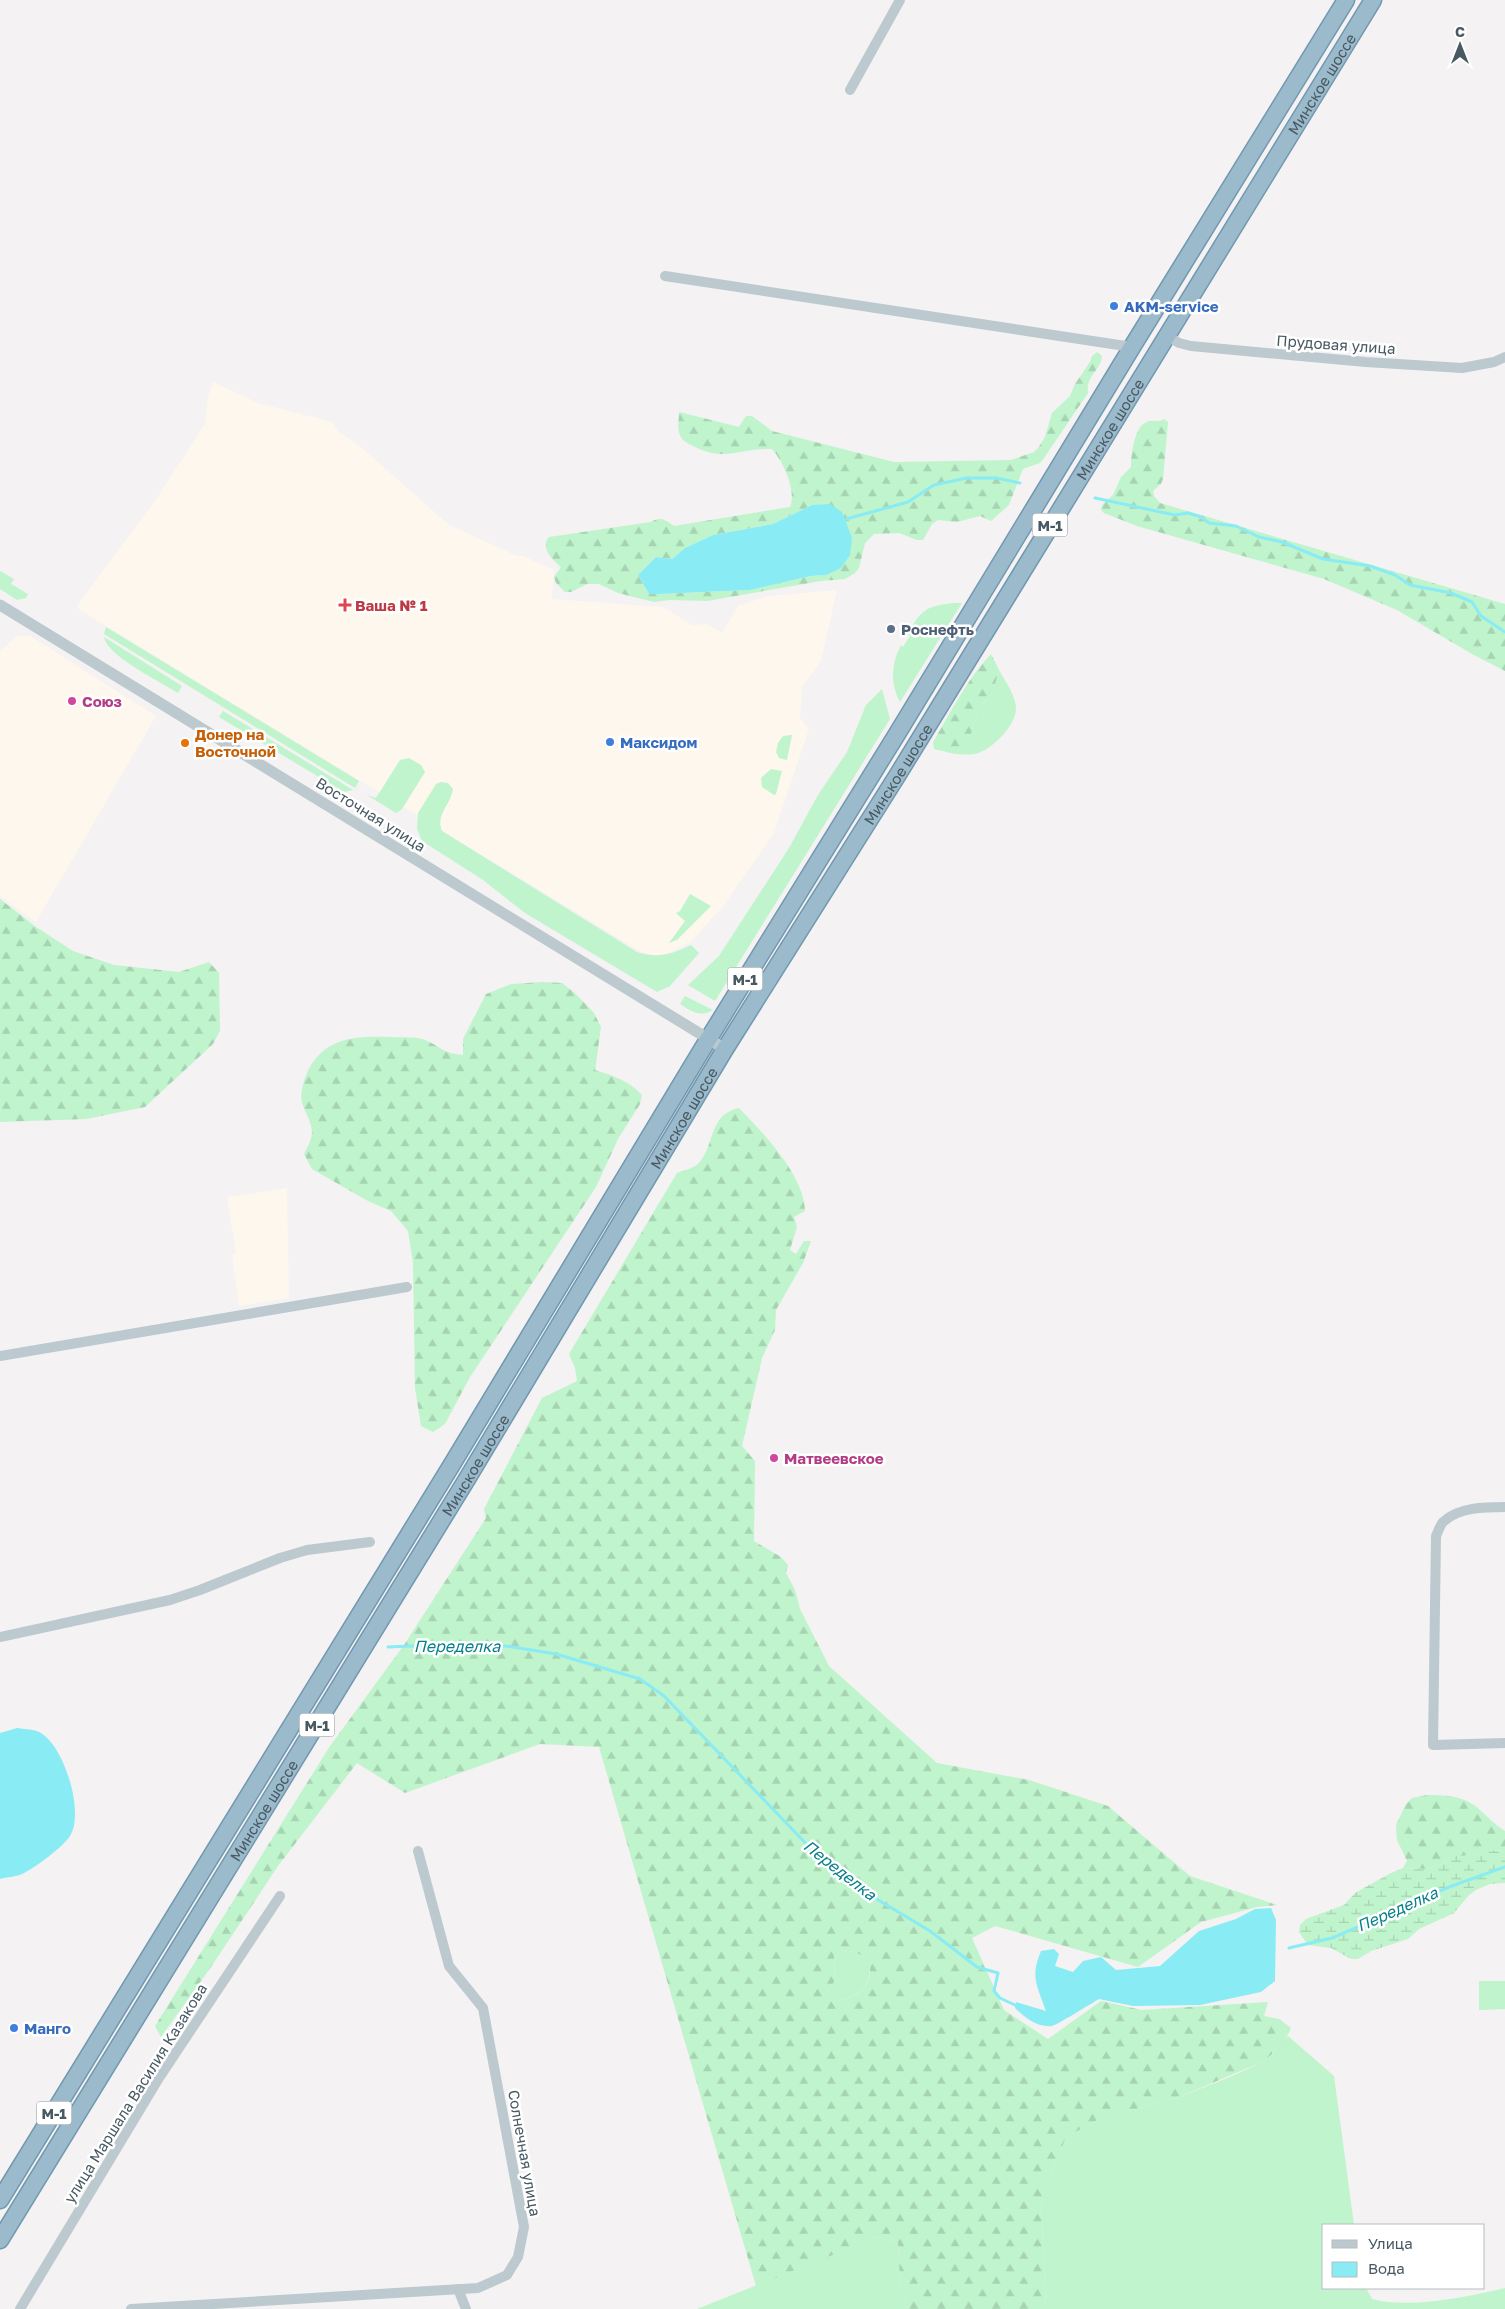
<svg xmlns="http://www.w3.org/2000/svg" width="1505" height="2309" font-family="'Golos Text',sans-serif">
	<defs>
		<pattern id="forest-firs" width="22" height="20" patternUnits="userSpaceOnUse" patternTransform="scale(1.25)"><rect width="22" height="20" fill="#bff4cc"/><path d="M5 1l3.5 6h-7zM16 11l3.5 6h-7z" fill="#a6d3b2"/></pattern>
		<pattern id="wetland-marsh" width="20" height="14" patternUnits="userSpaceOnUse" patternTransform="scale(1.25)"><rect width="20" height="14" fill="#bff4cc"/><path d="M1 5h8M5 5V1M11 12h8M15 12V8" fill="none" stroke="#a6d3b2"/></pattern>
	</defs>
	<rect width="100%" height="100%" fill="#f4f2f2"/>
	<g fill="#fef7ed">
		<path d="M213,382L258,403L332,422L339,432L360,446L449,525L517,556H523L554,570L552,599L663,607L692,625L707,624L722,633L739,605L769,596L837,590L821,661L802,687L800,718L809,729L774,833L724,905L690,943L663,955H651L638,950L80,610L77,606L155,501L205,424L208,396Z"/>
		<path d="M17,636H30L156,716L36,922L0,896V651Z"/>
		<path d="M287,1188L289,1298L239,1306L232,1254L236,1253L227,1197Z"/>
	</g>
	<g fill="#bff4cc">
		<path d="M0,571L14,579L11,584L28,594L26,598L17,600L0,589Z"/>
		<path d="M954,603H962L900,702C890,683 891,664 901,645L903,647L910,636L907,634C922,610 925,606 954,603Z"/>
		<path d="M106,627L359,781L355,788L104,634Z"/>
		<path d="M104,637L182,686L178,693C161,682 107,656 104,637Z"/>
		<path d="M999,670C1005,681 1016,696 1016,709C1016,725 991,751 975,754C969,755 962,754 955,754L970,738L977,712L981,705L993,692Z"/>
		<path d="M882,689L890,719L715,1001L688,985L719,956L789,848L818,795L847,752L866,705Z"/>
		<path d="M223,711L353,790L344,792L219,717Z"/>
		<path d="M792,735L787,760L779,758L776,752L778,743L783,736Z"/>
		<path d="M409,758L421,765L425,772L402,809L396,813L367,795L376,798L400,760Z"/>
		<path d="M771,769L782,771L776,794L774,795L762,787L761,778Z"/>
		<path d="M441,782L448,783L453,789C451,805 435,814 442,831L637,952C658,959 672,954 691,945L699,953L670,986L657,992L525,913L483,880L422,841L417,829L418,813L436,784Z"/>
		<path d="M690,894L711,906L677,940L669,943L685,921L676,913L680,911Z"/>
		<path d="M685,996L713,1010C700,1018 691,1011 680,1004Z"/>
		<path d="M844,1950L857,1953L870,1960C871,1991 860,1996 832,2002L827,1990L835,1981L834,1957Z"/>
		<path d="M1479,1981H1505V2009L1479,2010Z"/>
		<path d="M1288,2036L1334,2076L1354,2225H1324V2288H1366L1372,2299C1407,2309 1469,2297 1505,2288V2309H1046L1041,2199L1066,2137L1100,2119L1179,2097L1230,2077L1262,2062L1272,2055Z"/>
		<path d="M877,2237L898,2243L900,2282L908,2309H697Z"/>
	</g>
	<g fill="url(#forest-firs)" fill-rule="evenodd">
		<path d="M1097,352L1102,356C1101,370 1085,377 1088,393L1044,458L1040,463L1023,469L1009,505L991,521L980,516L957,522L938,520L932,524L923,540H917L899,533L874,534L865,543L859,568L855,573L845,579L821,581L707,601L670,600L654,602L618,593L599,584H587L571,592H565L556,583L554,577L561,567C552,559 540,548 549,537L651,522C661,516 665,520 674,526L790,507C797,491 783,461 772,449C739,448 724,463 691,445C687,443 681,440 680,435C677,429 679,419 679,412L739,427L746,416H752L772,431L894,462L1011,460L1034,452L1038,448L1045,437L1052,413L1070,396L1075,384L1090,362L1092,356ZM812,505L826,575L811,576L750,590L659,594H649L638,575L656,557L672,559L685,548L713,535L773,524Z"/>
		<path d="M1164,419L1168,422L1163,479L1161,484L1153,491L1154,496L1160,503L1505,604V671L1472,654L1397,610L1324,579L1137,526L1104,513L1101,510L1102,505L1113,495L1121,477L1131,467C1131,455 1134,429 1145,423C1151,419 1158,423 1164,419Z"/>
		<path d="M991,654L999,670L993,692L981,705L977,712L970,738L955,754L934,749L933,742C951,712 967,679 991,654Z"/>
		<path d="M0,899L36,927L73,951L114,965L179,972L209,962L219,973L220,1031L213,1044L145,1107L86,1119L0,1122Z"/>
		<path d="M543,982L562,983L576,994L594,1013L601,1027L595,1070C613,1076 628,1080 642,1095L640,1104L618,1139L596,1187L470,1377L445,1424L433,1432L421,1426L415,1388L413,1263L408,1231L391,1211L368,1201L312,1169L304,1154C307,1148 312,1139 312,1132C311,1115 298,1107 302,1089C313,1040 348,1035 391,1037C401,1038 415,1036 425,1040C442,1047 441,1053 463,1055V1039L486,994L511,984Z"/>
		<path d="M739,1108C763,1133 804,1175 805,1211L794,1217L797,1227L790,1250L796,1254L804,1241H811L803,1263L776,1310L775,1330L762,1358L742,1446L755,1461L754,1541L781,1557L788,1565L786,1573L795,1590L800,1609L829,1666L937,1763L1029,1780L1108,1806L1190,1876L1277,1905L1257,1907L1201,1922L1138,1967L995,1926L972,1938L1004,2010L1048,2039L1101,2001L1142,2010L1268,2002L1264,2016L1279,2019L1291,2028C1286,2041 1274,2054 1262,2062L1179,2097L1100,2119L1066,2137L1041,2199L1046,2309H908L900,2282L898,2243L877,2237L756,2286L599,1747L540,1744L405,1793L357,1763L278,1866L211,1967L161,2037L155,2026L330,1746L404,1645L486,1518L484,1509L542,1398L577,1381L575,1368L569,1354L677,1173C683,1171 694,1168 699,1163C716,1143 708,1115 739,1108ZM844,1950L857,1953L870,1960C872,1990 860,1997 832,2002L827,1990L835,1981L834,1957Z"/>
		<path d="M1427,1795C1447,1795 1465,1796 1480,1810C1489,1818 1495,1825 1505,1831V1851L1487,1850L1472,1855L1456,1857L1442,1864L1427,1869L1403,1868L1407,1861L1397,1840L1396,1825L1406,1804L1412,1798Z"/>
	</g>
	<path fill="url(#wetland-marsh)" d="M1487,1850L1505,1851V1883L1490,1884L1476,1890L1469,1895L1454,1913L1419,1929L1408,1939L1371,1951L1358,1959H1351L1331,1948L1308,1945L1299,1932L1300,1925L1306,1919L1344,1905L1355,1893L1389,1874L1403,1868L1427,1869L1442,1864L1456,1856L1472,1855Z"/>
	<g fill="#89ecf4">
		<path d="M830,504L842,512L852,538L850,555L841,568L826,575L811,576L750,590L659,594H649L638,575L656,557L672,559L685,548L713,535L773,524L812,505Z"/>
		<path d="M17,1728C23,1729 33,1729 39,1732C64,1744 85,1813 70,1836C63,1847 35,1868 22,1874C16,1877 7,1877 0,1879V1733Z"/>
		<path d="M1271,1908L1276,1920L1275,1981L1261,1992L1200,2005L1133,2006L1099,1999C1092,2003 1057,2025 1052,2026C1038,2028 1024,2017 1015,2008L1016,2002L1046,2011C1037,1985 1030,1978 1041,1951L1054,1949L1059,1954L1055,1966L1073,1972L1083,1961L1101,1957L1116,1970L1160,1966L1199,1931L1236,1919L1255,1909Z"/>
	</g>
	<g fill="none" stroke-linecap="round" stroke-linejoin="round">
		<g stroke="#89ecf4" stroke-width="3">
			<path d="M1095,498L1175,515L1188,513L1201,517L1209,523L1236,526L1259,537L1282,542L1323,559L1370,566L1395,575L1410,585L1451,593L1472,602L1481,616L1505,632"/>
			<path d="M846,519L908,502L934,485L967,478H996L1020,483"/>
			<path d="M388,1647L487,1643L556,1654L640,1679L664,1696L817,1855L870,1895L930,1931L977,1967L998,1973L994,1991L1000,1998L1017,2006"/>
			<path d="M1289,1948L1332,1938L1449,1887L1505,1867"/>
		</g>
		<g stroke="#7198b0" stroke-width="19">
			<g id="trunk">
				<path d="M0,2200L451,1466L709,1038L897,734L1132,347L1346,0"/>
				<path id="s1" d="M0,2240L467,1479L725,1049L897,776L1373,0"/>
			</g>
		</g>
		<g stroke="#bcc9cf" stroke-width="10">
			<path d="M850,90L900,0"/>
			<path d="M665,276L1132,347"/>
			<path d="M1166,335L1179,343L1191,346L1366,362L1462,368L1494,362L1505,357"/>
			<path d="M0,1356L407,1287"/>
			<path d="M1505,1507C1486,1507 1458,1507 1443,1522C1440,1525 1438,1532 1436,1536L1433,1745L1505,1743"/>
			<path d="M0,1637L170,1600L200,1590L280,1558L307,1550L370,1542"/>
			<path d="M458,2289L466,2309"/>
			<path d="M20,2309L159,2078L280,1896"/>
			<path d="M131,2309L478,2288L507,2275L518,2257L524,2227L483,2008L449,1966L418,1851"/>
		</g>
		<path stroke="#bcc9cf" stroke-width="11" d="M0,605L725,1049"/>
		<use href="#trunk" stroke="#9bbacb" stroke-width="16"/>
	</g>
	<g fill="#3f7fe0" stroke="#fff" stroke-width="2">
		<circle cx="1114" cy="306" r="5"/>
		<circle cx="610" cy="742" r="5"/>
		<circle cx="14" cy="2028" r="5"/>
	</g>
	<path fill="#e0444e" stroke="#fff" stroke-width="2" d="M342.5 597.5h5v5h5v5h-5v5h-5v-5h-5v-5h5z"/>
	<circle fill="#5c6f8a" stroke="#fff" stroke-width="2" cx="891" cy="629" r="5"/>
	<g fill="#d1479c" stroke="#fff" stroke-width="2">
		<circle cx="72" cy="701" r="5"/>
		<circle cx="774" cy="1458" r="5"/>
	</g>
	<circle fill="#e8710a" stroke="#fff" stroke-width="2" cx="185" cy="743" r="5"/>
	<g text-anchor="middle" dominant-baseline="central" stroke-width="5" stroke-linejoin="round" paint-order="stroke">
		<g fill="#fff" stroke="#7f8b91" stroke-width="1">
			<rect x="1032.5" y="513.5" width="35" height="23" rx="4"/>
			<rect x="727.5" y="967.5" width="35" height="23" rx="4"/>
			<rect x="299.5" y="1713.5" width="35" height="23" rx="4"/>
			<rect x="36.5" y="2101.5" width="35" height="23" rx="4"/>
		</g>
		<g font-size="14" font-weight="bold" fill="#485962">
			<text x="1050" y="525">М-1</text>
			<text x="745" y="979">М-1</text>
			<text x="317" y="1725">М-1</text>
			<text x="54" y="2113">М-1</text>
		</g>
		<g font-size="15" fill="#485962" stroke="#fff">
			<text stroke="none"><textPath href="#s1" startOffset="2529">Минское шоссе</textPath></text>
			<text transform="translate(1336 344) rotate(4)">Прудовая улица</text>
			<text stroke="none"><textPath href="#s1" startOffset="2124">Минское шоссе</textPath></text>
			<text stroke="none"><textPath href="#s1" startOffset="1719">Минское шоссе</textPath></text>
			<text transform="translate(371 814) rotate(32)">Восточная улица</text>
			<text stroke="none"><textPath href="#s1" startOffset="1314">Минское шоссе</textPath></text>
			<text stroke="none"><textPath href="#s1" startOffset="909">Минское шоссе</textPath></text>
			<text stroke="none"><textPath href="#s1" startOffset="504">Минское шоссе</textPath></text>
			<text transform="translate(135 2093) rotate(-58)">улица Маршала Василия Казакова</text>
			<text transform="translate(525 2153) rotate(80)">Солнечная улица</text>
		</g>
		<g font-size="15" font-weight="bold" fill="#366cbe" stroke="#fff" text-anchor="start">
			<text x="1124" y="306">AKM-service</text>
			<text x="620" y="742">Максидом</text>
			<text x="24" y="2028">Манго</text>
		</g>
		<g font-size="15" font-weight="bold" fill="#be3a42" stroke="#fff" text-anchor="start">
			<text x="355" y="605">Ваша № 1</text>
		</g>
		<g font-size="15" font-weight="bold" fill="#4e5e75" stroke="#fff" text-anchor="start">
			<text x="901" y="629">Роснефть</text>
		</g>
		<g font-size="15" font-weight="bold" fill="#b23c85" stroke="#fff" text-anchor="start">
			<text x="82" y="701">Союз</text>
			<text x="784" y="1458">Матвеевское</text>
		</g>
		<g font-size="15" font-weight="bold" fill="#c56008" stroke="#fff" text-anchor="start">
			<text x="195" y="734">Донер на<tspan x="195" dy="17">Восточной</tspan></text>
		</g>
		<g font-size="16" font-style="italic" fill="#057f89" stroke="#fff">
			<text x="457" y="1646">Переделка</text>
			<text transform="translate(840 1870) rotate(38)">Переделка</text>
			<text transform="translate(1397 1909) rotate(-24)">Переделка</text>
		</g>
	</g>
	<rect x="1322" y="2224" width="162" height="65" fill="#ffffff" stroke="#b6bdc0"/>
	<rect x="1332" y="2240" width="25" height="8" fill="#bcc9cf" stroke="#b6bdc0"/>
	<text x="1368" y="2249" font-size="15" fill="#485962">Улица</text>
	<rect x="1332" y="2262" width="25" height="15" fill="#89ecf4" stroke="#b6bdc0"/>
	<text x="1368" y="2274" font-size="15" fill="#485962">Вода</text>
	<g transform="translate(1460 45)" stroke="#ffffff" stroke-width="4" paint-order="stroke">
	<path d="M0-4L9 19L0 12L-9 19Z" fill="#485962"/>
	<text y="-8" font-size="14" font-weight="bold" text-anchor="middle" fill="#485962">С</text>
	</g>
</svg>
